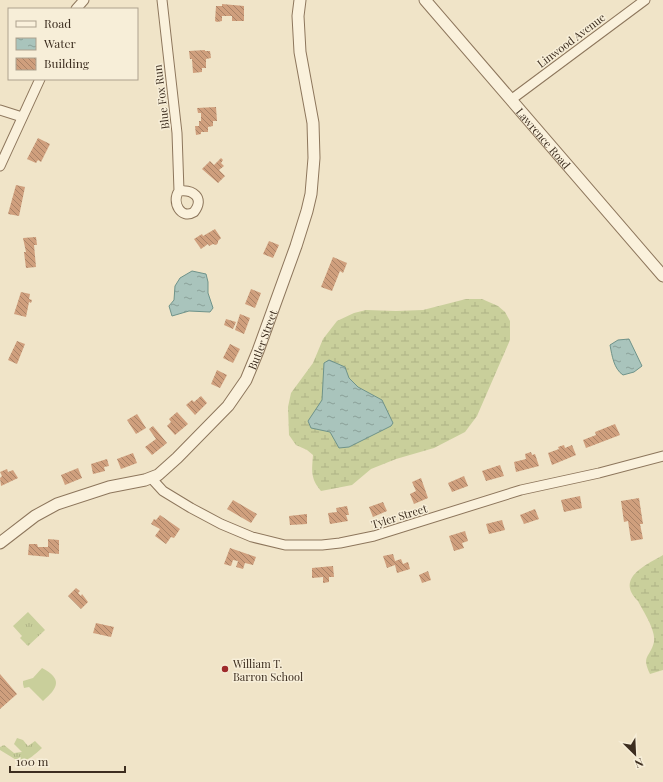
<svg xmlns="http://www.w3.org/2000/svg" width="663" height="782" font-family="'Playfair Display',serif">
	<defs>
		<pattern id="wetland-marsh" width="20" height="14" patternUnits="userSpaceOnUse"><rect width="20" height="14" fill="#c9cf9b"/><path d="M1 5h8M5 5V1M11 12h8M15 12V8" fill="none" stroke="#aeb285"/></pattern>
		<pattern id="park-tufts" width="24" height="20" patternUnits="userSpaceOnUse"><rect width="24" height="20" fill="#c9cf9b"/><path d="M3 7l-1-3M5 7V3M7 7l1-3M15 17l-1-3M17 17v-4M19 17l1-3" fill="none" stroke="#aeb285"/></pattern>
		<pattern id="water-ripples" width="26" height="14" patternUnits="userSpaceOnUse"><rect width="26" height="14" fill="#a9c4bc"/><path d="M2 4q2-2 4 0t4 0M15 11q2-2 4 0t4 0" fill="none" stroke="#8ba098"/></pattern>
		<pattern id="building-back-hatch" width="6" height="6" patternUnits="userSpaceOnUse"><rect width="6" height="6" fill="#cf9f7d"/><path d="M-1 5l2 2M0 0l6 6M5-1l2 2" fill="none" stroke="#a98266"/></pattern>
	</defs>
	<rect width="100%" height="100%" fill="#f0e4c8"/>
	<g fill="url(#wetland-marsh)">
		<path d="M466,299H482L498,306L505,312L510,321V340L477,416L465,432L434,448L396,459L371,469L352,485L321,491C310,478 312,470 313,455L307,450L296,445L289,435L288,407L291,393L313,363L323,339L337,321L354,313L366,310L396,311L423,310Z"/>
		<path d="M663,555V670L650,674C641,655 650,658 654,642C656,630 643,611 638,601C615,578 646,565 663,555Z"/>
	</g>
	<g fill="url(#park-tufts)">
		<path d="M28,612L45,630L28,646L20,638L22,636L13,626Z"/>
		<path d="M17,738L23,740L28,746L35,741L42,748C35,754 28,762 18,761L0,750V747L4,745L14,753L22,752L14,744Z"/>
	</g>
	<path fill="#c9cf9b" d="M42,668C63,679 58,688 43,701L29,687L24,688L23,684V681L33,678Z"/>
	<g fill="url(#water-ripples)" stroke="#6f938a">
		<path d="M192,271L206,274L208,282V293L213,308L210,312L189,311L172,316L169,306L174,300L175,286L180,278Z"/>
		<path d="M629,339L642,366L634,372L623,375C614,369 612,356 610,345L618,340Z"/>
		<path d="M329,360L345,367L349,378L358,387L382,400L393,423L391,426L349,447L339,448L330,432L311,428L308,421L322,400L324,363Z"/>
	</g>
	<g fill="url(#building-back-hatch)">
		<path d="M222,4L244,6V21H232V16H222V21L217,22L215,21L216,6H222Z"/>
		<path d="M205,50V51H210L211,58L206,59V68H202V72L193,73L192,59H190L189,51Z"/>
		<path d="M216,107L217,121H213V126L208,127V132H201V134L196,135L195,126H199V121H201V113H198L197,108Z"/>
		<path d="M38,138L50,144L41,162L38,160L36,163L27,159Z"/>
		<path d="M221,158L223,160L221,163L224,166L219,170L225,176L218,183L202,169L210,161L214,165Z"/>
		<path d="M16,185L25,187L19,216L8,214Z"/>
		<path d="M215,229L221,238L218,241V243L216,245L213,244L209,246L208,244L201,249L194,239L202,234L203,236Z"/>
		<path d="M36,237L37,245H34L36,267L26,268L24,252H26L23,238Z"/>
		<path d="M269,241L279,245L273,258L263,254Z"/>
		<path d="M333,257L347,263L343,273L340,271L332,291L321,287Z"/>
		<path d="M251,289L261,293L255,308L245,304Z"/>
		<path d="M21,292L30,294L29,299L32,300L31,303L29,302L26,317L14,314Z"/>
		<path d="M240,314L250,318L244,334L235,330Z"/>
		<path d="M226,319L236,322L233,329L224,325Z"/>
		<path d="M17,341L25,344L17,364L8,360Z"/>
		<path d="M230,344L240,349L233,363L223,358Z"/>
		<path d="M217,370L227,375L220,388L211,384Z"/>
		<path d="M201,396L207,403L195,415L186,405L192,400L194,402Z"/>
		<path d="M177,412L188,424L175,435L167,426L171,422L169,419Z"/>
		<path d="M137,414L146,428L136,434L127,420Z"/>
		<path d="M615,424L620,435L586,448L583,440L596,435L595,432Z"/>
		<path d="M153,426L167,443L152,455L145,447L156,439L149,429Z"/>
		<path d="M564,445L565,448L572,445L576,455L552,465L548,453L559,449L558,447Z"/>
		<path d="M531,452L532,455L535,454L539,466L516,472L514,462L526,459L525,454Z"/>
		<path d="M133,453L137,463L121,469L117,459Z"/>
		<path d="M107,459L109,466L104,467L105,471L93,474L91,464Z"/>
		<path d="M500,465L504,476L486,481L482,471Z"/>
		<path d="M78,468L82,478L65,485L61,475Z"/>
		<path d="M7,469L8,472L13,470L18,478L1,486L0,478L2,476L0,472Z"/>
		<path d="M464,476L468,486L452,492L448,483Z"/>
		<path d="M421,478L428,498L414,504L410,494L416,491L412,482Z"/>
		<path d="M580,496L582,508L564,512L561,500Z"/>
		<path d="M639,498L643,524H640L643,539L631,541L628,521L624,522L621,501Z"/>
		<path d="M233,500L257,514L251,523L227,509Z"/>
		<path d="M383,502L387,511L373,517L369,507Z"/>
		<path d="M347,506L349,515H346L348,521L330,524L328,513L337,512L336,508Z"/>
		<path d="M535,509L539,519L524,524L520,515Z"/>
		<path d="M307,514V524L290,525L289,516Z"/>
		<path d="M160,515L180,529L174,538L171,537L166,544L155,536L160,529L151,524L154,519L156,520Z"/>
		<path d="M502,520L505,530L489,534L486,524Z"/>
		<path d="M465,531L468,541L462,543L464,548L454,551L449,536Z"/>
		<path d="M48,539L59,540V554L49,553V557L28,555L29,544H37L38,547H48Z"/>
		<path d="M230,548L256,557L253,565L245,563L243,569L236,567L238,561L233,560L231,566L224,564Z"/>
		<path d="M393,554L395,561L401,559L403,564L408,562L410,569L397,573L395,565L387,568L383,556Z"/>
		<path d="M333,566L334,577H329V582L323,583V577L312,578V568Z"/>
		<path d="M428,571L431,580L422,583L419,575Z"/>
		<path d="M76,588L80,591L78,593L81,596L82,594L88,602L81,609L68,596Z"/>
		<path d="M96,623L114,627L111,637L93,633Z"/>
		<path d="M0,674L17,694L0,709Z"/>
	</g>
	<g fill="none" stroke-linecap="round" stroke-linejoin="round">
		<g stroke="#8d765c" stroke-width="11">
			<g id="minor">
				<path d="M162,0L177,133L179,191C171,202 181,220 194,212C205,198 193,189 179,191"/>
				<path d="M76,9L84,0"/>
				<path d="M512,99L645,0"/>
				<path d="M0,110L22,117"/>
				<path d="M0,166L40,79"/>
				<path d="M152,479L163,491L191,508L221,524L252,537L285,545H322L340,543L374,536L521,490L599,473L663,456"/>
			</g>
		</g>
		<g stroke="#8d765c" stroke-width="13">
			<g id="tertiary">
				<path id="s1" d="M425,0L663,276"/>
				<path id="s2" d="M0,543L35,516L57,504L109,487L145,480L158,475L177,458L228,406L246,380L258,351L296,246L307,211L311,194L314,158L313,123L300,52L298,16L300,0"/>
			</g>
		</g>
		<use href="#minor" stroke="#faf1dc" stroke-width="9"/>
		<use href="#tertiary" stroke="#faf1dc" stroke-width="11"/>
	</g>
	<circle fill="#9e2a2b" stroke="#f7eed8" stroke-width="1.5" cx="225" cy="669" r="4"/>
	<g text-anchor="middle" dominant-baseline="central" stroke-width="3" stroke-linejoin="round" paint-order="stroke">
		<g font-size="11" fill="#3d2e20" stroke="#f7eed8">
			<text transform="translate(571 40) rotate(-37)">Linwood Avenue</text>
			<text transform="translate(161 97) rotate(-97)">Blue Fox Run</text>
			<text stroke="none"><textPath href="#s1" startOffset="182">Lawrence Road</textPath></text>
			<text stroke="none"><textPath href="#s2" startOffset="348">Butler Street</textPath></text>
			<text transform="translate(399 516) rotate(-17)">Tyler Street</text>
		</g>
		<g font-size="11" fill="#3d2e20" stroke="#f7eed8" text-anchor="start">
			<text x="233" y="663">William T.<tspan x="233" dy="13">Barron School</tspan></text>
		</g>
	</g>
	<rect x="8" y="8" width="130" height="72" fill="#f7eed8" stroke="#ada18e"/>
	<rect x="16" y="21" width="20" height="6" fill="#faf1dc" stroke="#ada18e"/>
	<text x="44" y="28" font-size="12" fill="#3d2e20">Road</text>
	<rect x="16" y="38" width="20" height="12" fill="url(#water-ripples)" stroke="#ada18e"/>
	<text x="44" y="48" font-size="12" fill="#3d2e20">Water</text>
	<rect x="16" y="58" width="20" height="12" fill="url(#building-back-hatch)" stroke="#ada18e"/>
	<text x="44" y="68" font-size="12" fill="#3d2e20">Building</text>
	<g transform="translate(635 754) rotate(156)" stroke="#f7eed8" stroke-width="3" paint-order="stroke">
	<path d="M0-3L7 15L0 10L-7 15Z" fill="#3d2e20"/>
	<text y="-6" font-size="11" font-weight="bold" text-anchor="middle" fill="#3d2e20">N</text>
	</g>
	<path d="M10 766v6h115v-6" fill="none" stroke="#3d2e20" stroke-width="2"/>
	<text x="16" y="766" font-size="12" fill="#3d2e20" stroke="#f7eed8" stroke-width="3" paint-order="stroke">100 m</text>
</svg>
